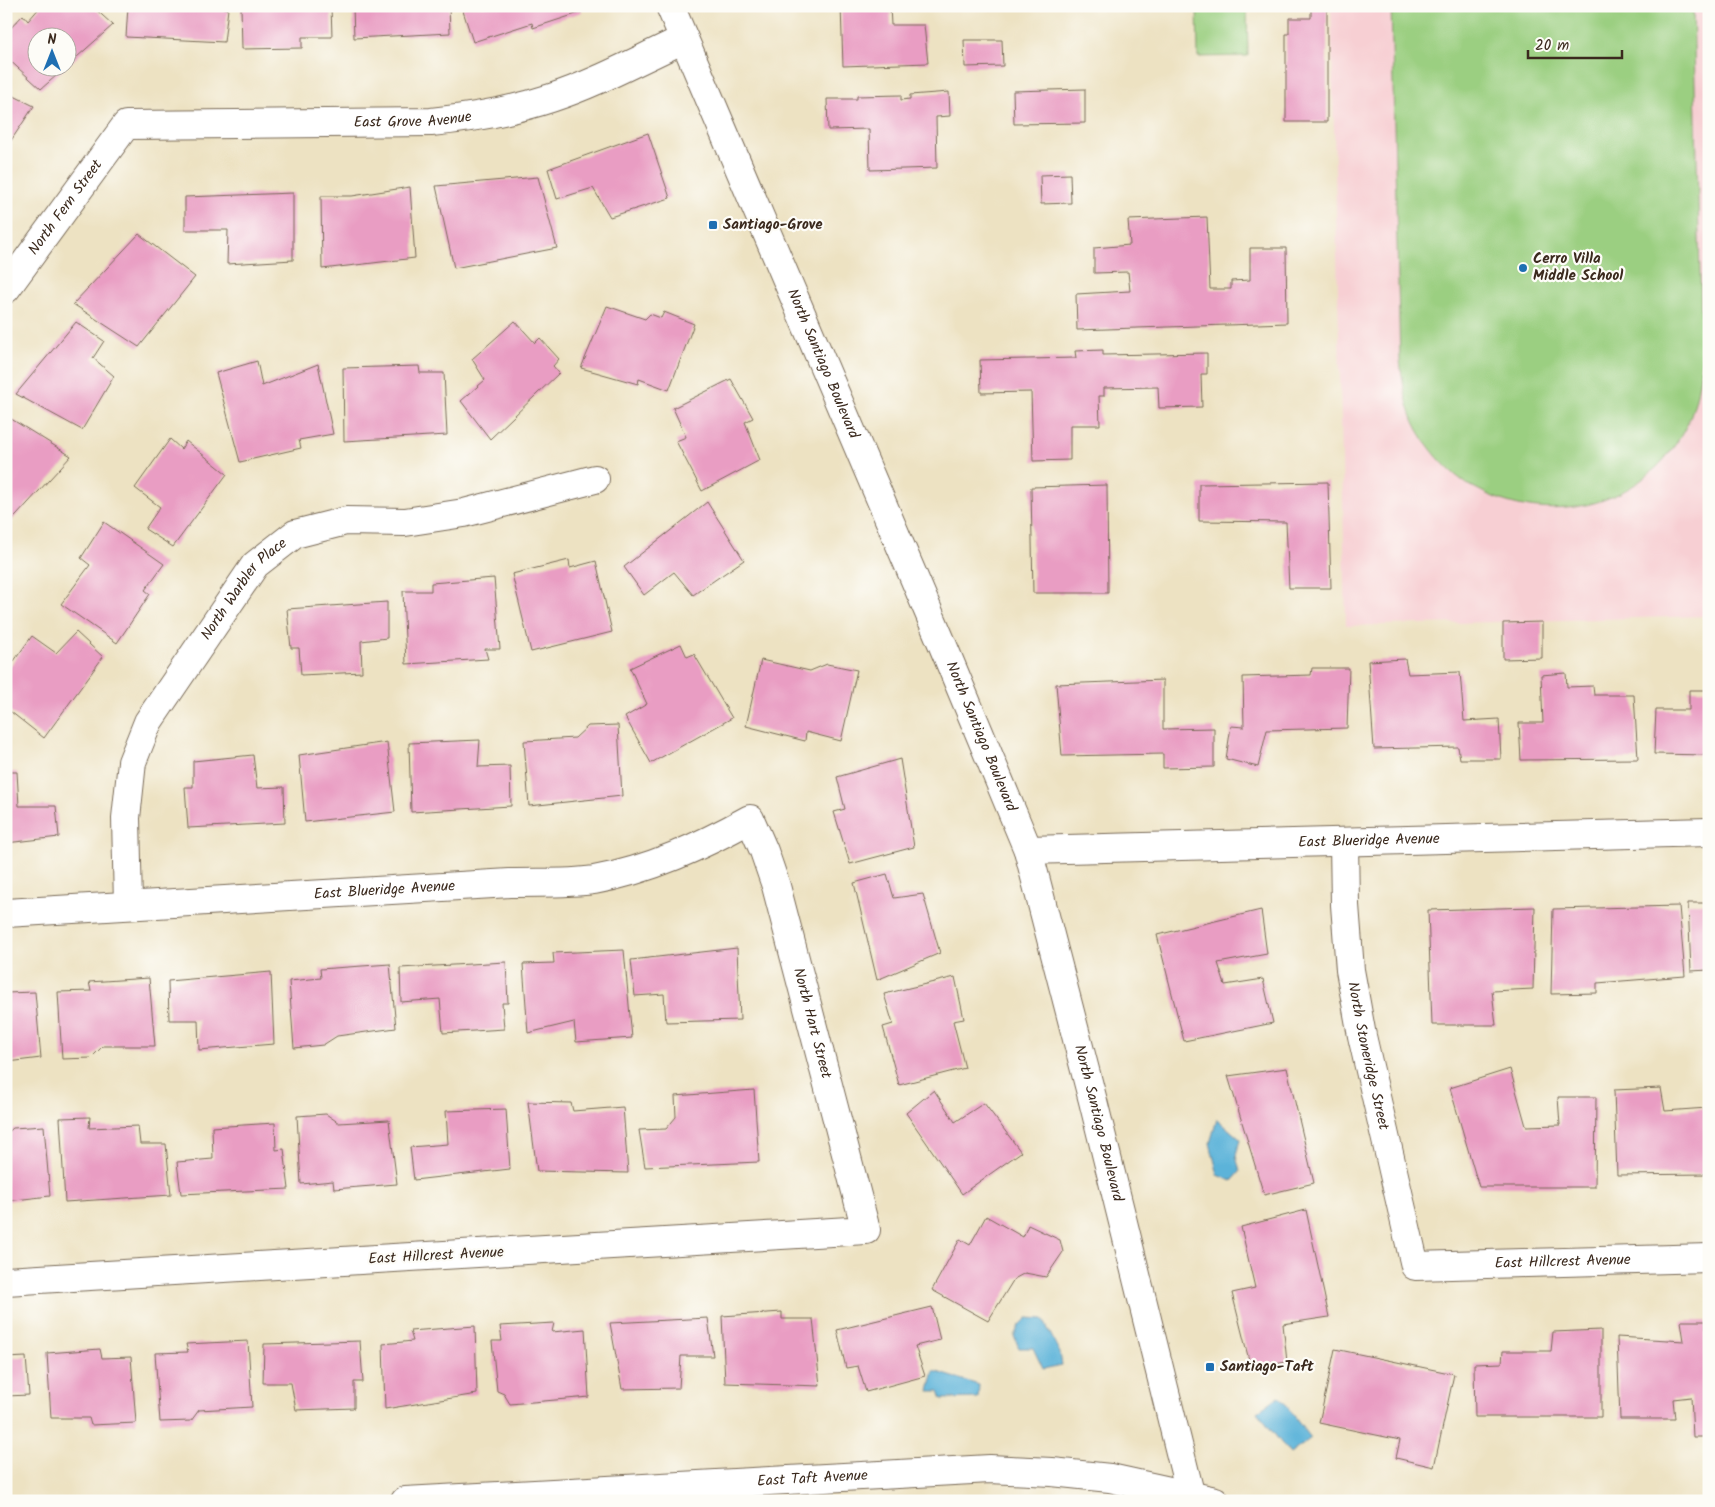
<svg xmlns="http://www.w3.org/2000/svg" width="1715" height="1507" font-family="Kalam,sans-serif">
	<rect width="100%" height="100%" fill="#fdfcf7"/>
	<filter id="ink" filterUnits="userSpaceOnUse"><feTurbulence type="fractalNoise" baseFrequency=".02" numOctaves="2"/><feDisplacementMap in="SourceGraphic" scale="10" xChannelSelector="R" yChannelSelector="G"/><feConvolveMatrix kernelMatrix="1 2 1 2 8 2 1 2 1" color-interpolation-filters="sRGB"/></filter>
	<filter id="wash" filterUnits="userSpaceOnUse"><feTurbulence type="fractalNoise" baseFrequency=".0096" numOctaves="4" result="noise"/><feDisplacementMap in="SourceGraphic" scale="20" xChannelSelector="R" yChannelSelector="G"/><feGaussianBlur stdDeviation="1.12" result="paint"/><feColorMatrix in="noise" values="0 0 0 0 0 0 0 0 0 0 0 0 0 0 0 0 0 1.4 0 .05"/><feComposite in="paint" operator="in"/></filter>
	<g filter="url(#wash)">
		<rect width="100%" height="100%" fill="#ede2c2"/>
		<path fill="#f7cfd3" d="M1331,6H1709V616L1346,626Z"/>
		<g fill="#9bcf81" stroke="#6b7c50">
			<path d="M1197,6H1247L1248,56L1198,57Z"/>
			<path d="M1391,6H1693L1702,351C1700,384 1696,414 1677,442C1635,508 1546,527 1479,490C1474,487 1467,485 1463,481C1444,467 1429,449 1418,430C1406,408 1403,384 1400,360Z"/>
		</g>
		<g fill="#5cb3d9" stroke="#4c6e7c">
			<path d="M1217,1119L1240,1139L1236,1156L1240,1172L1232,1181L1218,1175L1210,1143Z"/>
			<path d="M1027,1318L1043,1319L1060,1353L1062,1365L1043,1369L1033,1348H1019L1014,1336L1019,1326Z"/>
			<path d="M934,1371L979,1385L978,1398L942,1399L939,1391H929Z"/>
			<path d="M1279,1396L1311,1438L1290,1454L1257,1412Z"/>
		</g>
		<g id="blocks">
			<g fill="#e99dc3">
				<path d="M41,6H92L113,25L68,65V38H38V68H65L41,89L6,57V33L23,15L28,21Z"/>
				<path d="M128,6H217L228,9L224,42L126,37Z"/>
				<path d="M241,6H331L332,37H302V48L242,49Z"/>
				<path d="M353,6H449L450,33L354,38Z"/>
				<path d="M468,6H580L582,12L533,28L532,23L473,42L462,8Z"/>
				<path d="M841,6H890L891,25H924L928,63L843,66Z"/>
				<path d="M1311,6H1327V122H1286V34H1289V18H1311Z"/>
				<path d="M964,40H1002L1003,66L965,67Z"/>
				<path d="M1085,89V123L1014,124L1013,91Z"/>
				<path d="M6,92L34,106L6,148Z"/>
				<path d="M949,92L950,116L936,117L937,168L870,170L869,129L828,130L827,99H857V96L901,95V100L910,99V95Z"/>
				<path d="M648,133L670,198L610,217L593,188L557,199L548,169Z"/>
				<path d="M1070,174L1071,203L1041,204L1040,175Z"/>
				<path d="M538,177L557,248L454,268L436,186Z"/>
				<path d="M410,187L415,258L322,269L321,196H352Z"/>
				<path d="M293,193V260L227,264L228,230H185V197Z"/>
				<path d="M1207,217L1210,289H1231V281L1250,280V248H1286L1287,323L1077,330L1076,294L1130,291L1128,272L1094,273V248L1130,245L1128,220Z"/>
				<path d="M139,234L195,277L139,347L73,304Z"/>
				<path d="M607,306L645,319L650,314L661,318L664,312L694,324L669,390L639,379L638,384L581,368Z"/>
				<path d="M515,321L535,343L540,338L559,359L553,366L559,373L490,439L461,401L485,380L472,359Z"/>
				<path d="M76,322L104,341L93,358L114,376L82,430L16,394Z"/>
				<path d="M1103,350V355L1207,353V374H1201L1202,407L1159,408L1158,387L1104,388V396H1099L1100,425H1070V460L1033,461L1031,392L981,393L980,360L1076,358L1075,351Z"/>
				<path d="M257,361L262,386L318,364L333,434L299,440L301,448L240,462L216,373Z"/>
				<path d="M419,366L420,373H444L447,435L344,441L343,368Z"/>
				<path d="M731,379L753,418L745,422L760,460L702,491L676,441L686,437L673,408Z"/>
				<path d="M8,417L71,456L6,527V419Z"/>
				<path d="M170,439L181,449L186,441L227,474L173,547L145,529L160,507L135,488Z"/>
				<path d="M1328,482L1331,588H1289L1286,522L1199,521V484Z"/>
				<path d="M1107,485L1108,593H1033L1031,487Z"/>
				<path d="M707,502L744,560L693,595L674,572L644,595L624,567Z"/>
				<path d="M104,522L164,564L145,590L150,594L117,643L61,604L90,565L81,558Z"/>
				<path d="M569,560L570,568L596,561L612,632L531,652L512,574Z"/>
				<path d="M494,578L500,649H485L488,659L406,664L403,591H431V583Z"/>
				<path d="M387,602V638L361,641L362,672L301,675L299,648H291L287,609Z"/>
				<path d="M1542,622V658L1503,659V623Z"/>
				<path d="M76,632L103,657L44,738L6,708V672L32,636L56,653Z"/>
				<path d="M681,644L687,657L694,654L732,718L651,763L625,717L647,704L630,668Z"/>
				<path d="M1405,659L1408,674L1460,672L1464,721L1499,719L1501,759H1460L1458,747L1374,749L1368,661Z"/>
				<path d="M761,660L810,671L827,664L857,670L841,741L806,732L805,741L746,726Z"/>
				<path d="M1312,668H1349L1347,728L1267,730L1258,767L1226,759L1231,726L1244,727L1243,677L1311,675Z"/>
				<path d="M1566,673L1567,687L1593,686L1594,695H1634L1638,759L1521,760L1519,723H1543L1541,675Z"/>
				<path d="M1163,680V729L1214,728V767L1163,768V754L1062,756L1056,684Z"/>
				<path d="M1689,690H1709V755L1654,754L1656,710H1689Z"/>
				<path d="M618,725L622,796L529,806L524,741L575,738L588,726Z"/>
				<path d="M480,740L478,767L510,766L511,806L411,812L409,743Z"/>
				<path d="M387,742L395,812L305,822L299,755Z"/>
				<path d="M253,755L257,788L284,787L285,823L188,828L185,787H193V761Z"/>
				<path d="M900,759L914,847L850,864L834,812L845,809L837,777Z"/>
				<path d="M6,772H17L19,806H56L59,837L6,843Z"/>
				<path d="M887,874L894,898L923,894L940,953L877,980L854,883Z"/>
				<path d="M1688,903H1709V970L1691,971Z"/>
				<path d="M1679,906L1685,976L1597,983V993L1551,994L1553,909Z"/>
				<path d="M1535,907L1533,989L1492,991L1496,1025H1432L1428,910Z"/>
				<path d="M1261,910L1267,954L1218,963L1225,985L1263,979L1273,1023L1184,1041L1157,935Z"/>
				<path d="M737,948L740,1020L666,1022L664,994L635,996L631,960Z"/>
				<path d="M624,950L632,1038L576,1042L574,1022L528,1033L523,964L554,963L553,953Z"/>
				<path d="M506,962L508,1003H502L504,1029L443,1033L440,999L401,1002L400,968Z"/>
				<path d="M390,964L396,1028L337,1036L323,1045L294,1048L289,981L321,978L320,969Z"/>
				<path d="M271,972L274,1044L199,1050L198,1020H169L168,981Z"/>
				<path d="M955,977L964,1019L953,1021L965,1068L899,1085L883,1027L893,1024L884,994Z"/>
				<path d="M149,978L155,1046H103L91,1058L62,1059L58,992L91,991L89,982Z"/>
				<path d="M35,992L41,1058L8,1062L6,1061V993Z"/>
				<path d="M1287,1068L1314,1183L1264,1195L1228,1076Z"/>
				<path d="M1510,1069L1526,1126L1560,1125L1558,1097H1596L1595,1187H1479L1450,1088Z"/>
				<path d="M1661,1088L1665,1111L1707,1108L1709,1136V1174L1617,1175L1614,1090Z"/>
				<path d="M754,1090L759,1162L645,1167L639,1130L666,1129L676,1117L675,1096Z"/>
				<path d="M934,1090L955,1122L984,1103L1021,1152L962,1194L906,1113Z"/>
				<path d="M528,1102L571,1103L573,1111L623,1107L628,1173L537,1171Z"/>
				<path d="M506,1109L510,1169L414,1180L410,1147L448,1144L446,1111Z"/>
				<path d="M326,1114L339,1123L389,1120L397,1184L334,1189L333,1181L301,1184L297,1116Z"/>
				<path d="M90,1117L89,1128L138,1126L140,1144H166L171,1195L65,1202L60,1118Z"/>
				<path d="M275,1123L276,1150L284,1149L289,1189L181,1194L177,1162L213,1159L212,1127Z"/>
				<path d="M44,1126L50,1196L6,1201V1134L13,1128Z"/>
				<path d="M1306,1210L1329,1317L1283,1324L1287,1362L1251,1368L1232,1293L1255,1288L1241,1227Z"/>
				<path d="M986,1216L1023,1237L1028,1225L1060,1240L1063,1252L1046,1277L1025,1273L1014,1279L988,1321L932,1290L960,1239L970,1245Z"/>
				<path d="M932,1307L940,1340L915,1346L925,1376L866,1392L858,1366L846,1368L837,1330Z"/>
				<path d="M782,1312V1319H813L820,1386L725,1383L722,1316Z"/>
				<path d="M708,1318L713,1356H681L679,1388L622,1389L610,1323Z"/>
				<path d="M1681,1321H1706V1329H1709V1437H1693L1691,1397L1673,1399L1675,1419H1620L1617,1337L1684,1341Z"/>
				<path d="M554,1323L552,1332L585,1329L589,1397L510,1404L504,1394L497,1391L492,1341H502L500,1326Z"/>
				<path d="M475,1326L477,1394L385,1409L383,1344L413,1341L410,1331Z"/>
				<path d="M1601,1330V1417H1475L1474,1364L1502,1363L1503,1351H1551L1553,1332Z"/>
				<path d="M248,1341L252,1407L199,1410L191,1421L160,1422L155,1353L188,1352L186,1344Z"/>
				<path d="M360,1341L363,1382H354V1408L296,1410L291,1383H263L264,1344Z"/>
				<path d="M100,1349L102,1358L131,1357L136,1423L91,1425L89,1418H51L47,1353Z"/>
				<path d="M1335,1349L1454,1374L1434,1467L1396,1458L1400,1440L1319,1423Z"/>
				<path d="M26,1357L29,1395L6,1396V1358Z"/>
			</g>
		</g>
	</g>
	<g filter="url(#ink)">
		<use href="#blocks" fill-opacity="0" stroke="#796a57" stroke-width="1"/>
		<g fill="none" stroke-linecap="round" stroke-linejoin="round">
			<g stroke="#796a57" stroke-width="30">
				<g id="minor">
					<path id="s1" d="M6,289L126,125L431,122C472,118 512,111 551,98C597,83 640,59 684,39"/>
					<path id="s2" d="M1344,842L1345,905L1350,970L1362,1036L1415,1266L1709,1258"/>
					<path id="s3" d="M1028,850L1709,832"/>
					<path id="s4" d="M128,905L126,818L132,762L148,722L255,565L295,534L346,521L405,522L464,513L595,479"/>
					<path id="s5" d="M6,913L510,883C537,882 567,884 594,880C650,870 701,846 750,819L764,851L776,886L866,1230L6,1281"/>
				</g>
			</g>
			<g stroke="#796a57" stroke-width="30">
				<path id="tertiary" d="M1192,1496L1215,1501"/>
			</g>
			<g stroke="#796a57" stroke-width="30">
				<g id="secondary">
					<path id="s6" d="M670,6L941,641L1028,850L1093,1101L1192,1501"/>
					<path id="s7" d="M405,1501L990,1469L1052,1472L1110,1478L1192,1496"/>
				</g>
			</g>
			<use href="#minor" stroke="#fff" stroke-width="28"/>
			<use href="#tertiary" stroke="#fff" stroke-width="28"/>
			<use href="#secondary" stroke="#fff" stroke-width="28"/>
		</g>
	</g>
	<g fill="#1f6fb2" stroke="#fdfcf7" stroke-width="2">
		<rect x="708" y="220" width="10" height="10" rx="2.5"/>
		<circle cx="1523" cy="268" r="5"/>
		<rect x="1205" y="1362" width="10" height="10" rx="2.5"/>
	</g>
	<g text-anchor="middle" dominant-baseline="central" stroke-width="4.5" stroke-linejoin="round" paint-order="stroke">
		<g font-size="15" fill="#3b2a1e" stroke="#fdfcf7">
			<text stroke="none"><textPath href="#s1" startOffset="490">East Grove Avenue</textPath></text>
			<text stroke="none"><textPath href="#s1" startOffset="101">North Fern Street</textPath></text>
			<text stroke="none"><textPath href="#s6" startOffset="389">North Santiago Boulevard</textPath></text>
			<text stroke="none"><textPath href="#s4" startOffset="351">North Warbler Place</textPath></text>
			<text stroke="none"><textPath href="#s6" startOffset="794">North Santiago Boulevard</textPath></text>
			<text stroke="none"><textPath href="#s3" startOffset="341">East Blueridge Avenue</textPath></text>
			<text stroke="none"><textPath href="#s5" startOffset="379">East Blueridge Avenue</textPath></text>
			<text stroke="none"><textPath href="#s5" startOffset="971">North Hart Street</textPath></text>
			<text stroke="none"><textPath href="#s2" startOffset="216">North Stoneridge Street</textPath></text>
			<text stroke="none"><textPath href="#s6" startOffset="1199">North Santiago Boulevard</textPath></text>
			<text transform="translate(436 1256) rotate(-3)">East Hillcrest Avenue</text>
			<text stroke="none"><textPath href="#s2" startOffset="579">East Hillcrest Avenue</textPath></text>
			<text stroke="none"><textPath href="#s7" startOffset="408">East Taft Avenue</textPath></text>
		</g>
		<g font-size="15" font-weight="bold" fill="#3b2a1e" stroke="#fdfcf7" text-anchor="start">
			<text x="723" y="225">Santiago-Grove</text>
			<text x="1533" y="259">Cerro Villa<tspan x="1533" dy="17">Middle School</tspan></text>
			<text x="1220" y="1367">Santiago-Taft</text>
		</g>
	</g>
	<rect width="1715" height="1507" fill="none" stroke="#fdfcf7" stroke-width="25"/>
	<g transform="translate(52 52)"><circle r="24" fill="#fdfcf7" stroke="#afa8a0"/>
	<path d="M0-4L9 19L0 12L-9 19Z" fill="#1f6fb2"/>
	<text y="-8" font-size="14" font-weight="bold" text-anchor="middle" fill="#3b2a1e">N</text>
	</g>
	<path d="M1528 50v8h94v-8" fill="none" stroke="#3b2a1e" stroke-width="2.5"/>
	<text x="1535" y="50" font-size="15" fill="#3b2a1e" stroke="#fdfcf7" stroke-width="4" paint-order="stroke">20 m</text>
</svg>
